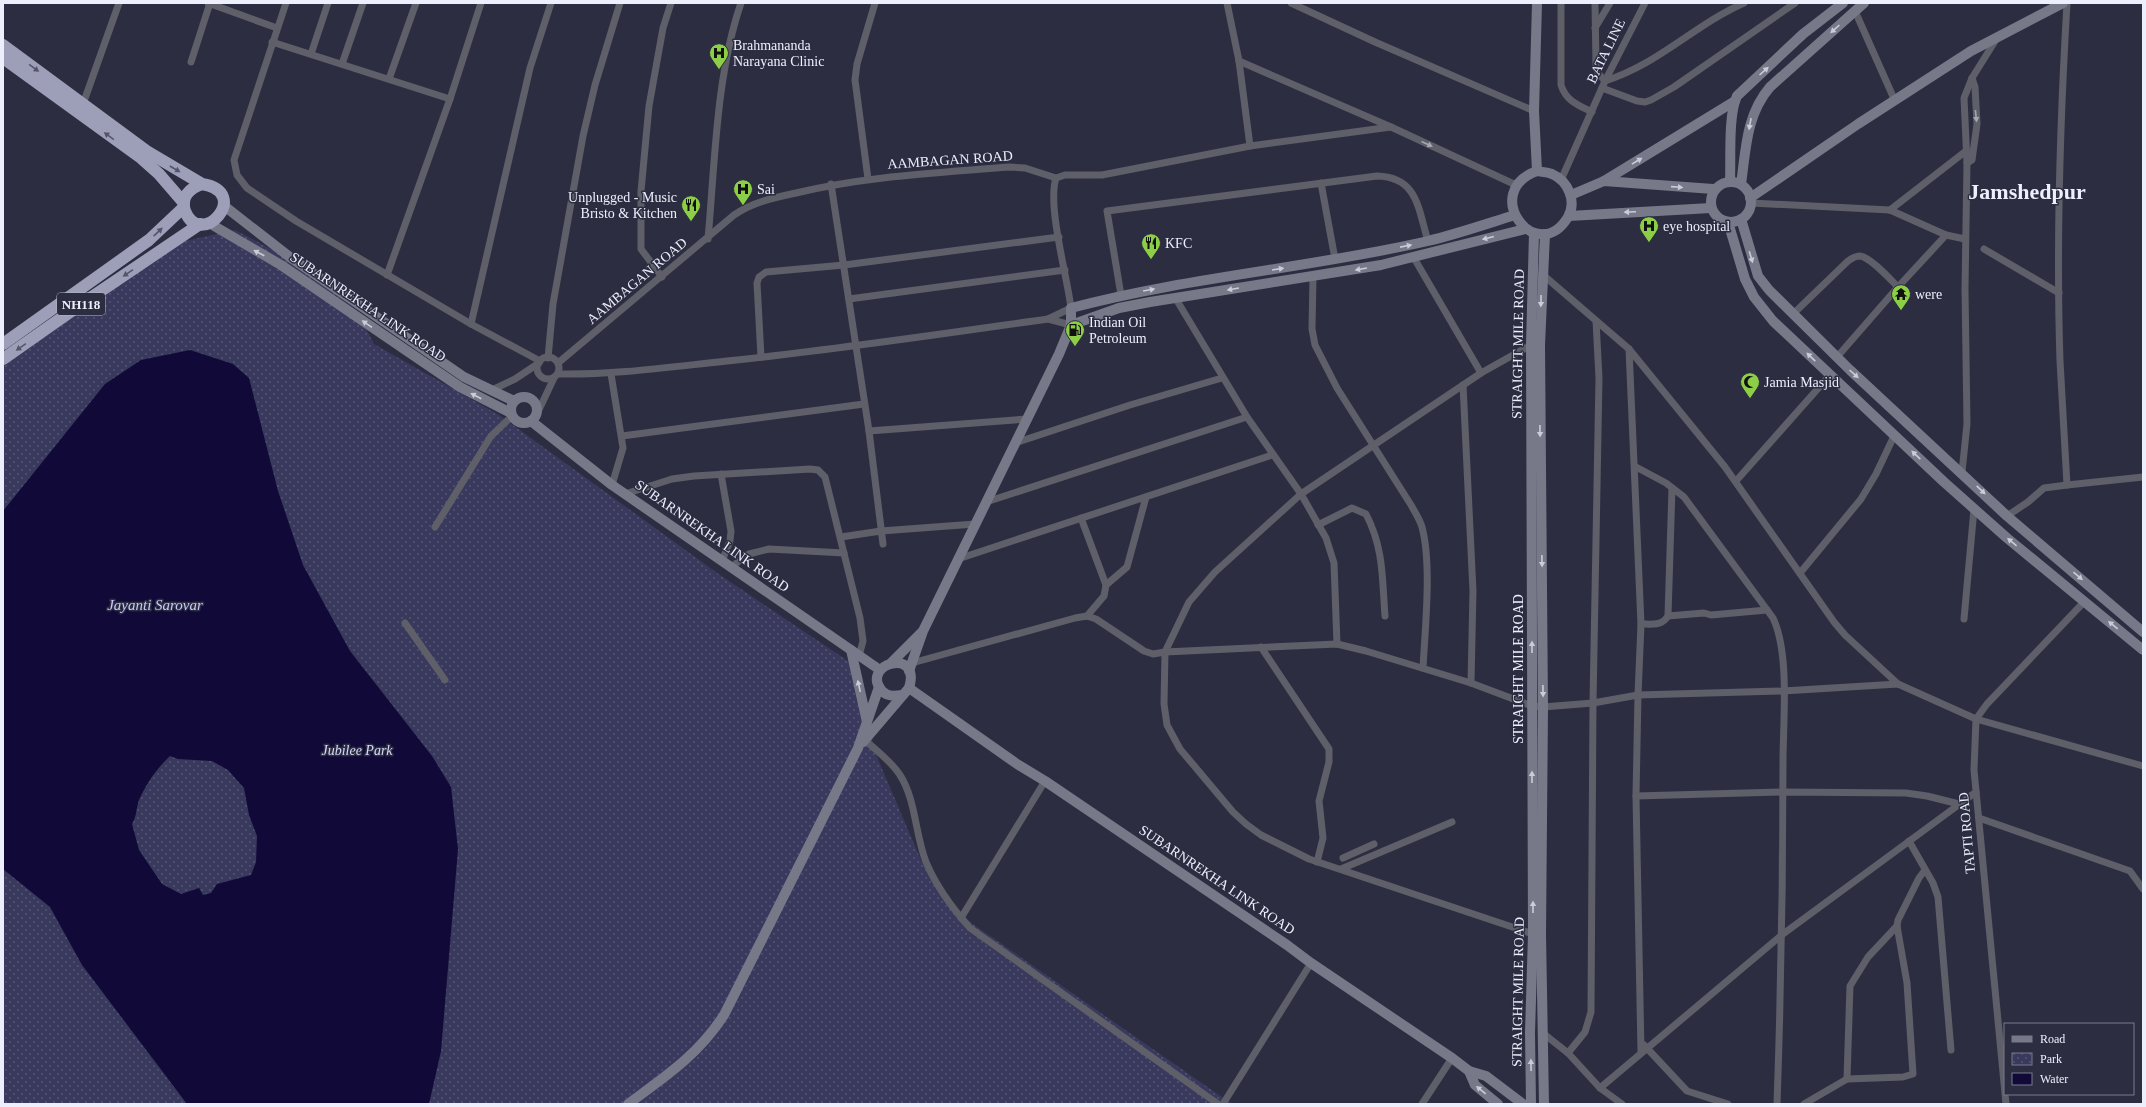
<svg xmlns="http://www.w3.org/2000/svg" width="2146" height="1107" font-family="'Times New Roman',serif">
	<defs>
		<pattern id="park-dots" width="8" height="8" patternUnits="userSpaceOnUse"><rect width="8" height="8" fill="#38395c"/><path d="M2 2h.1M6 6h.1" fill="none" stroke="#555674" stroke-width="1.8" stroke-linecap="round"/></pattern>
	</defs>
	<rect width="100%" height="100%" fill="#2c2d41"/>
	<path fill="url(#park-dots)" d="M235,230L296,262L357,311L374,344L499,415L720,575L860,669L874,750L921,860L946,898L970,922L1232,1104H3V362L167,245Z"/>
	<path fill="#110a39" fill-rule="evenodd" d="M190,350L233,364L249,378L278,491L303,565L350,651L432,756L451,787L458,849L441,1051L429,1104H187L82,965L50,907L3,869V511L105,384L141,360ZM170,756L178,759L212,761L228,770L244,788L249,815L257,836L256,862L251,875L217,884L211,893L203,895L199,888L181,894L162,884L139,850L132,824C137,816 136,808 139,800C146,784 157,768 170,756Z"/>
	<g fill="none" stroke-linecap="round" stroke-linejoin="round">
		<g stroke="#5e5f69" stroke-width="7">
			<path d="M208,3L277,28"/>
			<path d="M286,3L234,160L237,175L247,188L296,221L471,324L540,361"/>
			<path d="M1227,3L1239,61L1250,146"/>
			<path d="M1291,3L1375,42L1534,111"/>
			<path d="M1561,3V85C1566,101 1578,105 1592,112"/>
			<path d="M1595,3L1596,66L1598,73L1605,81C1659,64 1694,25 1744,3"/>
			<path d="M1855,11L1895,101"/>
			<path d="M1595,28L1610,3"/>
			<path d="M272,42L450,99"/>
			<path d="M311,54L328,3"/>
			<path d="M1239,61L1391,127L1516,185"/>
			<path d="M191,62L210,3"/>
			<path d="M342,64L363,3"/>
			<path d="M389,79L416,3"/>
			<path d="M1602,88L1637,101L1645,102L1651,100L1674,87L1795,3"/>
			<path d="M83,104L119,3"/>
			<path d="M1967,163L1972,160L1977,124L1975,87L1972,78"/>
			<path d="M868,179L855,80L857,64L875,3"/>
			<path d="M1561,180L1605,81L1645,3"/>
			<path d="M1321,183L1335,259"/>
			<path d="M831,184L869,431L883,544"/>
			<path d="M1751,203L1890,210L1946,235L1965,239"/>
			<path d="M1890,210L1966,151"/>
			<path d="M708,239C715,162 716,76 741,3"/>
			<path d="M1984,249L2059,293"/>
			<path d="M1414,258L1481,373"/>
			<path d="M1542,274L1629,349L1725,467L1834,622L1845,635L1898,684"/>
			<path d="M387,275L450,99L481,3"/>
			<path d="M662,277L641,249V191L649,106L663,28L671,3"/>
			<path d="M1313,277L1312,329L1315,345L1337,388L1411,505C1415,512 1420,520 1422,527C1432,565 1425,628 1423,668"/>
			<path d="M1121,295L1107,211L1377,176C1418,177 1418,209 1428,241"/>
			<path d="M849,299L1065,270"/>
			<path d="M1176,299L1247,417L1301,494L1326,538L1334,563L1337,644"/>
			<path d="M1793,314L1848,261C1852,258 1856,256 1860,256C1870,257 1890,279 1898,287"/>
			<path d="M1048,319L1071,325"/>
			<path d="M471,324L530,68L551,3"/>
			<path d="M1531,345L1481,373L1301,494L1215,572L1189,602L1165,652L1164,704L1167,725L1180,749L1233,812L1246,824L1261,835L1309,859L1533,934"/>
			<path d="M1629,349L1641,624L1638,695L1636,796L1641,1052"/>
			<path d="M761,357L757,283L759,277L766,272L844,265L1059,237"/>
			<path d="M1837,357L1898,287L1946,235"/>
			<circle cx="548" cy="368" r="11"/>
			<path d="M548,358L553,304L583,136L595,85L620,3"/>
			<path d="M558,363L734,215C753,202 773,198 796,193C866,176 938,173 1009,167L1025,168L1056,178"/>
			<path d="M558,374C615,375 670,367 727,361C834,350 941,334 1048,319L1071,308C1067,275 1047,206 1056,178L1065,175H1102L1250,146L1391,127"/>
			<path d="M611,374L623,448L612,485"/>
			<path d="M1463,385L1473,591L1471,683"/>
			<path d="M492,390L515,379L539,363"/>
			<path d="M536,416L554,378"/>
			<path d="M869,431L1027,419"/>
			<path d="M622,436L864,404"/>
			<path d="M1015,443L1130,405L1222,378"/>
			<path d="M1636,467L1666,483L1684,497L1773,618C1790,654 1783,721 1783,762C1783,876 1781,990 1777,1104"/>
			<path d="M1962,472L1967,424L1965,289L1967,163L1964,98L1972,78L1997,38"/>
			<path d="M721,474L731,531L730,541L722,561"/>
			<path d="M1736,481L1830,375"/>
			<path d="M2067,485L2143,477"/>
			<path d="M625,494L672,479L694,476L810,469L818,470L825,477L860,618L863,641L859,656"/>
			<path d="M986,502L1247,417"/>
			<path d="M2007,516L2028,502L2044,488L2067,485C2065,444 2062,402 2060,361C2056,242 2060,122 2067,3"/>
			<path d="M1081,518L1106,585L1104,596L1087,616"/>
			<path d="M1318,525L1352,508L1366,514C1384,549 1382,578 1385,616"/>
			<path d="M435,527L491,436L512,416"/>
			<path d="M841,537L881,531L975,524"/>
			<path d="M958,559L1272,455"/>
			<path d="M731,567L749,554L769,549L844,553"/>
			<path d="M1800,573L1861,499L1876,474L1894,436"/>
			<path d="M1106,585L1127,567L1146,497"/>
			<path d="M1668,616L1704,613L1711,615L1767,610"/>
			<path d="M1964,619L1974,509"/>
			<path d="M405,623L445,680"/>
			<path d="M1641,624C1652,624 1662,626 1668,616L1672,488"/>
			<path d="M1261,647L1329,749V762L1319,801L1323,838L1317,862"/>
			<path d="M912,663L1075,618L1087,616L1096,619L1144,651L1153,654L1165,652L1337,644L1366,651L1471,683L1532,706L1543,707L1593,703L1638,695L1783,691L1898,684L1976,719L2143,766"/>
			<path d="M865,740C877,751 891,761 900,775C916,800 915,834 926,862C936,886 953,909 970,928L1218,1104"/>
			<path d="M1636,796L1783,792L1906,793L1927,796L1959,804"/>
			<path d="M1979,818L2130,871L2143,889"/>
			<path d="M1909,841L1933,883L1938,897L1951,1050"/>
			<path d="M1343,858L1374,844"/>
			<path d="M1341,869L1452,822"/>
			<path d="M961,918L1045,781"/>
			<path d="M1544,1034L1568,1053L1600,1088L1622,1104"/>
			<path d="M1644,1045L1687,1091L1728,1104"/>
			<path d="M1568,1053L1585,1032L1591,1012L1593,703L1599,378L1596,321"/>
			<path d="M1847,1079L1850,986L1868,957L1897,926"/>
			<path d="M1600,1088L1783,934L1976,792"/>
			<path d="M1223,1104L1311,963"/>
			<path d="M1422,1104L1452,1058"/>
			<path d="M1804,1104L1847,1079L1903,1077L1913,1074L1907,983L1897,926L1898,920L1919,878L1925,870"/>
			<path d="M2006,1104L1974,770L1976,719L1987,704L2084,602"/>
		</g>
		<g stroke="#777989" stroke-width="10">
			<path d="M1537,171C1541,172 1547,172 1552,174C1568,181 1577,201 1568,217C1537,268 1479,192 1537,171Z"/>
			<path d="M1537,171L1534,111L1537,3"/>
			<path d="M1604,181L1735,101"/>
			<path d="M1730,181C1731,160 1728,114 1737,96L1803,34L1843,3"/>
			<circle cx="1731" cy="202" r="20"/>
			<path d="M1741,184C1746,149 1746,115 1770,87L1864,3"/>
			<path d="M1571,195L1604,181L1713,189"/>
			<path d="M1750,198L1858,124L1971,51L2063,3"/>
			<path d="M223,205L291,258L464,377L514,401"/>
			<path d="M1569,216L1711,208"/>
			<path d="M1741,219L1758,276L1769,290L1850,370L2007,516L2143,632"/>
			<path d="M1728,222L1745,279L1754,297L1773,321L1944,482L2007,538L2143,650"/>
			<path d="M209,223L281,265L460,387L511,413"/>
			<path d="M1071,325L1119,308L1150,302L1381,265L1525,229"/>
			<circle cx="524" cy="410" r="13"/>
			<path d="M531,421L612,485L880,670"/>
			<path d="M851,650L867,722"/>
			<path d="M891,663L921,633"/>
			<path d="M909,671L923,631L1059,354L1071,325V308C1188,277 1310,268 1428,241C1457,234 1486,224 1515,215"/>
			<path d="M909,688L1017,764L1045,781L1287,945L1311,963L1452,1058L1469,1071L1475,1085L1498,1104"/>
			<path d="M863,742L909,688C922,646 859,664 882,691C888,697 895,696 902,695"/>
			<path d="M1469,1071L1486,1076L1523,1104"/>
			<path d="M628,1104C666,1076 698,1055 724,1015L858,748L879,687"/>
			<path d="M1531,1104L1530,1033L1533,934L1531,345L1534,233"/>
			<path d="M1544,1104L1541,934L1543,707L1540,345L1545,234"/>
		</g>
		<g stroke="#9d9fb8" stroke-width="12">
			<path d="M3,45L148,152L202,184C253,192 201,251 185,211C180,197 190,188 202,184"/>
			<path d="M3,58L141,158L159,174L184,203"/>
			<path d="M3,344L149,240L184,207"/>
			<path d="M3,359L77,307L200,224"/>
		</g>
	</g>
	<defs><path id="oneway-solid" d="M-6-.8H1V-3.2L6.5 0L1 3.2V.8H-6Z"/></defs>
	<g fill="#caccda">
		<use href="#oneway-solid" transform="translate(1835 29) rotate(138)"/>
		<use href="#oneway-solid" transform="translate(1764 71) rotate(-42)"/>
		<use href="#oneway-solid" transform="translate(1750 124) rotate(100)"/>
		<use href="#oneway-solid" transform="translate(1637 161) rotate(-31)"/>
		<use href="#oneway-solid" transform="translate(1677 187) rotate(4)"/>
		<use href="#oneway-solid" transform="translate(1630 212) rotate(177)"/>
		<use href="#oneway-solid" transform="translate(1488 238) rotate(166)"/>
		<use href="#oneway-solid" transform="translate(1406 246) rotate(-11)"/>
		<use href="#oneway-solid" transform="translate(259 253) rotate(-152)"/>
		<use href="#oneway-solid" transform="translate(1751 257) rotate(73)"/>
		<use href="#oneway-solid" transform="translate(1278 269) rotate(-9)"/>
		<use href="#oneway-solid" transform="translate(1361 269) rotate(170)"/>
		<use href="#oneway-solid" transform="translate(1233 289) rotate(170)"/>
		<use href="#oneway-solid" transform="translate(1149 290) rotate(-10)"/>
		<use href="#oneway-solid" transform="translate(1541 301) rotate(91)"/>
		<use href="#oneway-solid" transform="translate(367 324) rotate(-146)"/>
		<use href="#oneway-solid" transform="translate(1811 357) rotate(-136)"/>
		<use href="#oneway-solid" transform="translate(1854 374) rotate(42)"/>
		<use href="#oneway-solid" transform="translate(476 396) rotate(-152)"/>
		<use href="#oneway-solid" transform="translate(1540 431) rotate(89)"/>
		<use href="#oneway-solid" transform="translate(1916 455) rotate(-137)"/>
		<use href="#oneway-solid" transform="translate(1981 490) rotate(44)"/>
		<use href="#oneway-solid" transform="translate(2012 542) rotate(-140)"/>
		<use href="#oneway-solid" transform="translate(1542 561) rotate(89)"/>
		<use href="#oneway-solid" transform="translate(2078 576) rotate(40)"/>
		<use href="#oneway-solid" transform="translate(2113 625) rotate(-141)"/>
		<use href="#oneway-solid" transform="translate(1532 647) rotate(-90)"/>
		<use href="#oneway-solid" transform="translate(859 686) rotate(-103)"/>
		<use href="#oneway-solid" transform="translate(1543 691) rotate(89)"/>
		<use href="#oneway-solid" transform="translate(1532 777) rotate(-90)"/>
		<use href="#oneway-solid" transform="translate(1533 907) rotate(-90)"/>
		<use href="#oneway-solid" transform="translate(1531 1065) rotate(-91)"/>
		<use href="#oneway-solid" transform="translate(1481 1090) rotate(-141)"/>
	</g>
	<g fill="#54556b">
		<use href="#oneway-solid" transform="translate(34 68) rotate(36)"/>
		<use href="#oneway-solid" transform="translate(109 136) rotate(-144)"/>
		<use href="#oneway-solid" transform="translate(175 169) rotate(30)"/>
		<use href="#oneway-solid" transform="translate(158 232) rotate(-43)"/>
		<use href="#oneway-solid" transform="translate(128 273) rotate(146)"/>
		<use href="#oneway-solid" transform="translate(21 347) rotate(145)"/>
	</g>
	<g fill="#a6a7b2">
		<use href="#oneway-solid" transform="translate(1976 116) rotate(84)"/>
		<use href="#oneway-solid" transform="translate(1427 144) rotate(25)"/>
	</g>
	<defs>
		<g id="hospital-pin" transform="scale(1)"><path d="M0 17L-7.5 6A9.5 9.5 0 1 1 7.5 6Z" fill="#8cce45" stroke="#2c2d41"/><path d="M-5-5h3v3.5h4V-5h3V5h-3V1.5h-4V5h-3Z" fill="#111"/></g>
		<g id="restaurant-pin" transform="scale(1)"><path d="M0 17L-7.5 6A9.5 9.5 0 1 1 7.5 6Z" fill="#8cce45" stroke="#2c2d41"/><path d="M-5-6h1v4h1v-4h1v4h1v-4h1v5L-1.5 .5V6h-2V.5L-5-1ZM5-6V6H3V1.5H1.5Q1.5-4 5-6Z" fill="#111"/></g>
		<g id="temple-pin" transform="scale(1)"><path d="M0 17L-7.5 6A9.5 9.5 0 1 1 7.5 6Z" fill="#8cce45" stroke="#2c2d41"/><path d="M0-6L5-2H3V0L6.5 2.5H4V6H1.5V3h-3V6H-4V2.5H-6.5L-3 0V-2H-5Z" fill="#111"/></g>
		<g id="fuel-pin" transform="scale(1)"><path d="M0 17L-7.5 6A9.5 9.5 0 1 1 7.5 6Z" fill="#8cce45" stroke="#2c2d41"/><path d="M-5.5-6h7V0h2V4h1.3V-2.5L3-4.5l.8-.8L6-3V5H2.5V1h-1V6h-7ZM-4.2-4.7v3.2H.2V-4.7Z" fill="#111"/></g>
		<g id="mosque-pin" transform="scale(1)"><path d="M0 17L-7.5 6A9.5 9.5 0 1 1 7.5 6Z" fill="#8cce45" stroke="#2c2d41"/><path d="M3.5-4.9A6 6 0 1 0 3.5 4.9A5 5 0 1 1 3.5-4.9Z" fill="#111"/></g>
	</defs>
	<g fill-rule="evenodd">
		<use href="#hospital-pin" x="719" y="53"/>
		<use href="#hospital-pin" x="743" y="189"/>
		<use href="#restaurant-pin" x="691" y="205"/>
		<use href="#hospital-pin" x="1649" y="226"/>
		<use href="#restaurant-pin" x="1151" y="243"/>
		<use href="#temple-pin" x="1901" y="294"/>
		<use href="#fuel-pin" x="1075" y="330"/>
		<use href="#mosque-pin" x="1750" y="382"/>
	</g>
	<g text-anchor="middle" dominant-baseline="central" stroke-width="3" stroke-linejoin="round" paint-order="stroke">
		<rect fill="#2c2d41" stroke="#b3b5c4" stroke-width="1" x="57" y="293" width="48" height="22" rx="3"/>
		<g font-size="13" font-weight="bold" fill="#edeffc">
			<text x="81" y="304">NH118</text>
		</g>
		<g font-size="14" fill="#edeffc" stroke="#2c2d41" text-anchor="start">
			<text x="733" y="45">Brahmananda<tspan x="733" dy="16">Narayana Clinic</tspan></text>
			<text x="757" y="189">Sai</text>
			<text x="677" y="197" text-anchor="end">Unplugged - Music<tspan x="677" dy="16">Bristo &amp; Kitchen</tspan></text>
			<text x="1663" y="226">eye hospital</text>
			<text x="1165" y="243">KFC</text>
			<text x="1915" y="294">were</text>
			<text x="1089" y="322">Indian Oil<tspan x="1089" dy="16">Petroleum</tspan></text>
			<text x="1764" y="382">Jamia Masjid</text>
		</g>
		<g font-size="14" fill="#edeffc" stroke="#2c2d41">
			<text transform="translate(1606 51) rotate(-64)">BATA LINE</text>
			<text transform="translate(950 160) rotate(-4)">AAMBAGAN ROAD</text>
			<text transform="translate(637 281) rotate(-40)">AAMBAGAN ROAD</text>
			<text transform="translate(368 307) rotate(34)">SUBARNREKHA LINK ROAD</text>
			<text transform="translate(1518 344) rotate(-89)">STRAIGHT MILE ROAD</text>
			<text transform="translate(712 536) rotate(35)">SUBARNREKHA LINK ROAD</text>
			<text transform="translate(1518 669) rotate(-90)">STRAIGHT MILE ROAD</text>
			<text transform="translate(1967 833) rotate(-95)">TAPTI ROAD</text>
			<text transform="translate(1217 880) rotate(34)">SUBARNREKHA LINK ROAD</text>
			<text transform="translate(1518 992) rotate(-89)">STRAIGHT MILE ROAD</text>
		</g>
		<g font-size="14" font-style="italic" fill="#d6d9fb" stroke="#2c2d41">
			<text x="357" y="750">Jubilee Park</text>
		</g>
		<g font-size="15" font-style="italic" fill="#c6c9fb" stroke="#2c2d41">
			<text x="155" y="605">Jayanti Sarovar</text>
		</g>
		<g font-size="22" font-weight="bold" fill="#edeffc" stroke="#2c2d41">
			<text x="2027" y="191">Jamshedpur</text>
		</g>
	</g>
	<rect width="2146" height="1107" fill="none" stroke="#edeffc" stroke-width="8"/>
	<rect x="2004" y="1023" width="130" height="72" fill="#2c2d41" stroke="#797b8c"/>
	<rect x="2012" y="1036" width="20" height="6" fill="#777989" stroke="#797b8c"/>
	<text x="2040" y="1043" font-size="12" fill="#edeffc">Road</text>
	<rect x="2012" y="1053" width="20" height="12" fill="url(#park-dots)" stroke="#797b8c"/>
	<text x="2040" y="1063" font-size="12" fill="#edeffc">Park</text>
	<rect x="2012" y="1073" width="20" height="12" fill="#110a39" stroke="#797b8c"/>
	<text x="2040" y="1083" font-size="12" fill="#edeffc">Water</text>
</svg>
